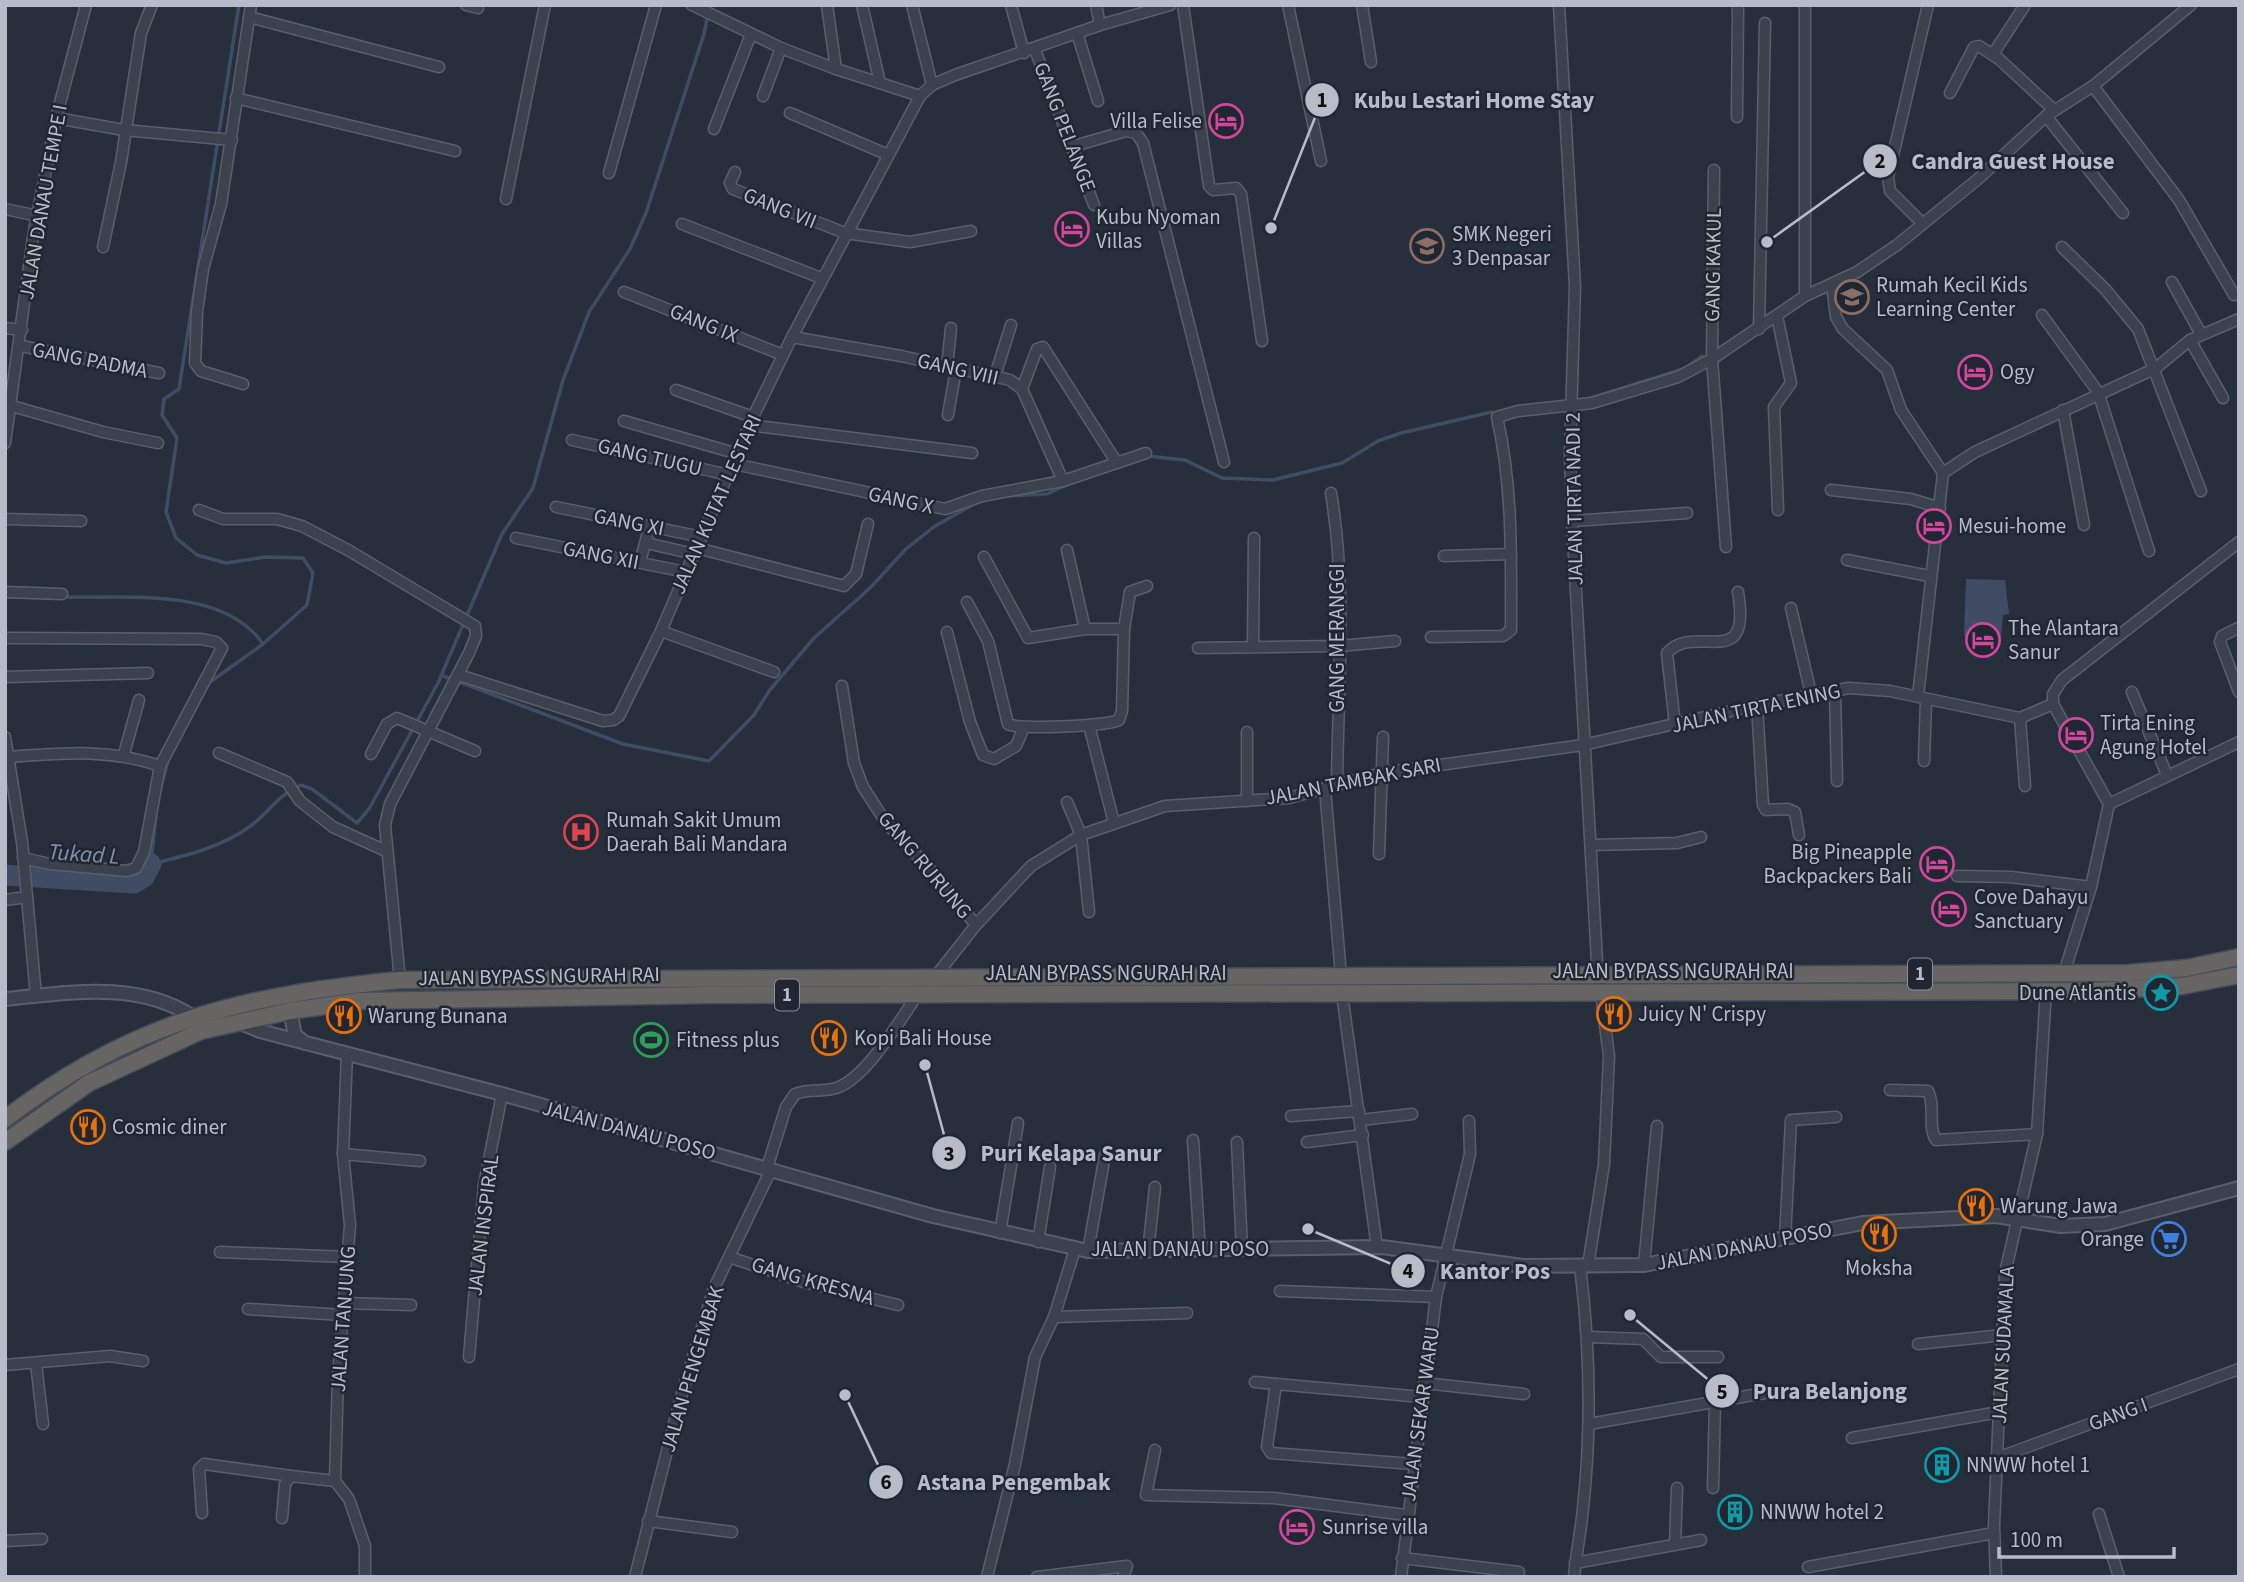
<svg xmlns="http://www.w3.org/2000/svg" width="2244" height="1582" font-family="'Source Sans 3',sans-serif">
	<rect width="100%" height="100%" fill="#272f3d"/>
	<path fill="#2a3c3f" d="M749,984L752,987L393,994L194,1028L136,1051L81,1080L5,1134V1128C80,1069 165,1030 256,1005C300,993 348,992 394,989Z"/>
	<path fill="#3f4c64" d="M1966,579L2005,580L2009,614L2003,615L2001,639L1964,636Z"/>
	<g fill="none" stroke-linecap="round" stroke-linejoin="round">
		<g stroke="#3f4c64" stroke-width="3.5">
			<path d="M1591,398L1686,368L1702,356"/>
			<path d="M1147,456L1185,460L1222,478L1273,480L1342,463L1378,441L1401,433L1492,412"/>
			<path d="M1007,496L1047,494L1071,483"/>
			<path d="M63,597C126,599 223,586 263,644"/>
			<path d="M441,675L623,744L709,761L754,715L769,691L814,638L869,589L906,549L935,526L976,503"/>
			<path d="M206,685L263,644L307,605L313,573L303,558L266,557L226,563L197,555L176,538L166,512L177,438L162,415L164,399L179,389L239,5"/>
			<path d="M162,783L168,761"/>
			<path d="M156,815L151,864C185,856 223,847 252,825C270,811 279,794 301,785L312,789L357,823L369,809L438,683L502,534L533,488L563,380L589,312L630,249L646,213L704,34L710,5"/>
		</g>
		<path stroke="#3f4c64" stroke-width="21" d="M5,875L134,883L144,877L151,864"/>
		<g stroke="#595f6b" stroke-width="13">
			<g id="minor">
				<path d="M466,5L478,8"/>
				<path d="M692,5L781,48L836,69L920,96"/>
				<path d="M827,5L836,69"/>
				<path d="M862,5L880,83"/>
				<path d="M912,5L932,85"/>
				<path d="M1011,5L1024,53"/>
				<path d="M1096,5L1100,25"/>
				<path d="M1183,5L1209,186L1213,190L1236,188L1241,194L1262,341"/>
				<path d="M1288,5L1321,161"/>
				<path d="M1362,5L1371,62"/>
				<path d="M1559,5L1575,286L1570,452L1572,521L1597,961L1609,1056L1604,1164L1588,1266"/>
				<path d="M1805,5V296"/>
				<path d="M249,17L439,67"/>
				<path d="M1077,33L1098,101"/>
				<path d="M1035,50L1094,205"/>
				<path d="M1993,54L2025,5"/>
				<path d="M2093,86L2179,200L2234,295"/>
				<path d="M1950,93L1974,47L1979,46L1999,59L2054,110"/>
				<path d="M763,96L781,48"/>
				<path d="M236,98L455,151"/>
				<path d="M790,113L886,154"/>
				<path d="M2046,116L2123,213"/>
				<path d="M1737,117L1738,5"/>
				<path d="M56,118L124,130L232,140"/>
				<path d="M714,129L751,34"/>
				<path d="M1074,146L1126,131L1136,133L1143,143L1224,462"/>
				<path d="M1714,170L1712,359L1726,547"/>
				<path d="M735,172L730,183L733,189L845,233L910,242L971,231"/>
				<path d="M609,173L656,5"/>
				<path d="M506,199L545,5"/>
				<path d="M5,209L38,216"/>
				<path d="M1922,223L1890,191L1888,177L1928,5"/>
				<path d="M682,224L821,278"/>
				<path d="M103,247L121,162L141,33L152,5"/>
				<path d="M2062,247L2105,289L2138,329L2201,491"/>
				<path d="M2172,282L2201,334"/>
				<path d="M1832,285L1836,317L1843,329L1887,370L1901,410L1943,473L1918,696"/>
				<path d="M624,292L783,355"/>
				<path d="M2042,315L2098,392L2149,551"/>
				<path d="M1777,316L1791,383L1774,407L1778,510"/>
				<path d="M5,328L22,330"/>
				<path d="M1759,329L1765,23"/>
				<path d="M792,337L901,356L1010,380L1022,389L1063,481"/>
				<path d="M2190,340L2223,398"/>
				<path d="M21,346L159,373"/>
				<path d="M947,367L951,328"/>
				<path d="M995,376L1011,325"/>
				<path d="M243,384L201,371L195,363L197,312L203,269L221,204L251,5"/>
				<path d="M1022,389L1037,349L1043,347L1117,463"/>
				<path d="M676,390L753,417"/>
				<path d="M5,404L103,432L158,443"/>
				<path d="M2063,410L2084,525"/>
				<path d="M948,415L956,369"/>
				<path d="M624,421L738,454"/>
				<path d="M749,425L972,453"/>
				<path d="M572,440L729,475"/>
				<path d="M5,443L33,237L56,118L86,5"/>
				<path d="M734,464L945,509L982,496L1063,481L1146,453"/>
				<path d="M1943,473L1975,452L2156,368L2190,340L2239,319"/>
				<path d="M1831,490L1911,499L1940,508"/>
				<path d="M1331,493C1347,588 1338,688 1337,784"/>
				<path d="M556,507L702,537"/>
				<path d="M199,510L223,519H277L302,526L348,550L475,626L476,636L469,653L390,804L385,825L400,980"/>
				<path d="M5,519L81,521"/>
				<path d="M1572,521L1687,513"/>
				<path d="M516,538L686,572"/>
				<path d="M646,543L694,554"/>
				<path d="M697,548L844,586L856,574L868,524"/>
				<path d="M1067,550L1085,629"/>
				<path d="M1444,556L1511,554"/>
				<path d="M1847,560L1929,576"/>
				<path d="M640,562L650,525"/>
				<path d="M5,592L62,594"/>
				<path d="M967,602L988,641L1008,724C1019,730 1108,726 1119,720L1122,711L1124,629H1085L1028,638L984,557"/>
				<path d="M1791,608L1811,694"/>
				<path d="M2238,628L2222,636L2220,642L2239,692"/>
				<path d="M1124,629L1130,592L1147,586"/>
				<path d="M661,631L774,672"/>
				<path d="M947,632L970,722L983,755L994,759L1016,746L1024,727"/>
				<path d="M1431,637L1503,636L1511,630C1511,558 1513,487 1497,417L1518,411L1592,403L1678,377L1712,359L1805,296L1857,272L1897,245L1978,179L2046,116L2093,86L2191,5"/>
				<path d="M5,638L201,639L216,642L222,648L160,766L144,852L136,868L127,871L50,864L23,858"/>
				<path d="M1253,646L1254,538"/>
				<path d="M1198,648L1339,646L1395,641"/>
				<path d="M459,675L603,721L613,720L619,716L661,631L749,425L792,337L920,96L932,85L955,75L1100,25L1170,5"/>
				<path d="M5,677L148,673"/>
				<path d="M842,686L854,763L863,787L887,824L930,869L976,925"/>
				<path d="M1835,690L1837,781"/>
				<path d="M2132,692L2167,775"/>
				<path d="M2053,704L2109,804L2091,887L2064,973"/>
				<path d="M2053,704V694L2062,680L2239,542"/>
				<path d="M1757,705L1763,805L1766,810L1788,809L1795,812L1799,835"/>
				<path d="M2020,718L2025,786"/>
				<path d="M1089,725L1114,823"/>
				<path d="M1675,725L1667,653C1696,621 1752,675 1738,592"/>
				<path d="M1247,732V801"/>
				<path d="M5,737L22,842L36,996"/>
				<path d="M219,753L287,782L300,801L333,827L386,851"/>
				<path d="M124,754L139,700"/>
				<path d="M371,754L387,724L397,718L475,751"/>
				<path d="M8,757C62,753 108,748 160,766"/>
				<path d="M1924,761L1926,700"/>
				<path d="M1325,788L1341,976"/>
				<path d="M1067,802L1081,835L1089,912"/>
				<path d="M2109,804L2239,742"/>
				<path d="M1591,845L1677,843L1701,837"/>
				<path d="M1379,854L1383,737"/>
				<path d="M1957,876L2011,877L2091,887"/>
				<path d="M5,900L27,897"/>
				<path d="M935,977L976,925L1031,866L1081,835L1165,806L1289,798L1382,773L1583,745L1757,705L1849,688L1890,691L2020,718L2053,704"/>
				<path d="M1342,994L1377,1247"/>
				<path d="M347,1054L343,1154L350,1225L338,1376L335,1481L349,1499L365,1546V1577"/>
				<path d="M1890,1090L1928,1091C1936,1106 1927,1126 1936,1140L2037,1134"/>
				<path d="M1291,1116L1359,1111"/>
				<path d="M1361,1120L1412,1114"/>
				<path d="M1193,1140L1200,1251"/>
				<path d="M1237,1142L1242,1250"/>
				<path d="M1307,1142L1363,1135"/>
				<path d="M343,1154L420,1161"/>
				<path d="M767,1168L786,1107L795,1094C809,1088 825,1093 839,1087C868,1075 900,1020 918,994"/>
				<path d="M1000,1233L1018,1123"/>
				<path d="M1785,1239L1791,1120L1836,1117"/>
				<path d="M1038,1242L1050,1167"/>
				<path d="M1088,1251L1105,1155"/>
				<path d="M220,1252L347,1257"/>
				<path d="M1148,1252L1155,1187"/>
				<path d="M729,1257L804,1282L898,1305"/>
				<path d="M1644,1265L1657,1126"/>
				<path d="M1280,1291L1436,1297"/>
				<path d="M344,1303L411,1305"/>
				<path d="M248,1309L343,1315"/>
				<path d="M1054,1317L1187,1313"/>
				<path d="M1589,1337L1643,1339L1661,1357H1718"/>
				<path d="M1918,1344L2003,1335"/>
				<path d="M469,1357L484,1185L502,1094"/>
				<path d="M36,1363L43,1424"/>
				<path d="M5,1365L110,1356L143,1361"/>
				<path d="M1255,1382L1276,1384"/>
				<path d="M1424,1383L1524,1394"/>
				<path d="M1589,1424L1770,1392"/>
				<path d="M1852,1438L1999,1412"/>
				<path d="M1155,1450L1146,1495L1274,1498L1406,1515"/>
				<path d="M1997,1458L2239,1369"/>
				<path d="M1413,1464L1271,1453L1267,1447L1276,1384L1422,1397"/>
				<path d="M1713,1488L1715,1402"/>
				<path d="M202,1513L199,1469L204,1464L291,1476"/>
				<path d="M2099,1514L2119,1577"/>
				<path d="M282,1518L285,1484L291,1476L335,1481"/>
				<path d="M648,1521L732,1532"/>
				<path d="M5,1541L42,1539"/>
				<path d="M1675,1545L1677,1488"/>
				<path d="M1402,1558L1519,1572"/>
				<path d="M1575,1563L1701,1540"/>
				<path d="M1808,1567L1994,1533"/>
				<path d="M635,1577L680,1400L714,1288L771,1170"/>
				<path d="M987,1577L1015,1464L1035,1357L1054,1317L1075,1249"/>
				<path d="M1037,1577L1127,1566L1123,1577"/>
				<path d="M1401,1577L1436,1297L1470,1154L1469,1121"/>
				<path d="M1574,1577C1576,1554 1581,1531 1583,1508C1592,1426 1590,1347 1580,1266"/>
				<path d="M1996,1577L1994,1525L2005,1273L2037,1134L2046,990"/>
			</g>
		</g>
		<g stroke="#595f6b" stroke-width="16">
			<g id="tertiary">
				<path d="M5,999C68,993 136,980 192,1016"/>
				<path d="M290,1011L295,1035L305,1043"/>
				<path d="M238,1022L260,1031L502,1094L933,1216L1088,1251L1382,1247L1523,1266L1644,1265L1863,1223L1996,1216L2061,1226L2105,1224L2239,1188"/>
			</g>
		</g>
		<g stroke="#464c58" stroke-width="19">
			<g id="trunk">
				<path d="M5,1119C132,1021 244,995 400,980L2129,973L2187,968L2239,957"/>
				<path d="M5,1142L89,1083L201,1031L290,1011L360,1001L707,995L2094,991L2182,986L2239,975"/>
			</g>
		</g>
		<use href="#minor" stroke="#3b414d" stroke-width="10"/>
		<use href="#tertiary" stroke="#3b414d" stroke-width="12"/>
		<use href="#trunk" stroke="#666563" stroke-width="16"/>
	</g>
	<defs>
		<g id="hotel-ring" transform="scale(1.75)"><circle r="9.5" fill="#202632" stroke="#d1479c" stroke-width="1.5"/><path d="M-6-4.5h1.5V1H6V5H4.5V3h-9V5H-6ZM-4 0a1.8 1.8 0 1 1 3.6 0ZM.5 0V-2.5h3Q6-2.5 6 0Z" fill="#d1479c"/></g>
		<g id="school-ring" transform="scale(1.75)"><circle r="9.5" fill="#202632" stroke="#8d6e63" stroke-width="1.5"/><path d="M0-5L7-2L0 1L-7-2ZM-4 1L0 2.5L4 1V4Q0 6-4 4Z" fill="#8d6e63"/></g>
		<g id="hospital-ring" transform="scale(1.75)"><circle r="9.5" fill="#202632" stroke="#e0444e" stroke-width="1.5"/><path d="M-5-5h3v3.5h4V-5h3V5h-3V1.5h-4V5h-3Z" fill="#e0444e"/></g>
		<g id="sight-ring" transform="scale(1.75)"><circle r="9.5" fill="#202632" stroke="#0f9aa8" stroke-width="1.5"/><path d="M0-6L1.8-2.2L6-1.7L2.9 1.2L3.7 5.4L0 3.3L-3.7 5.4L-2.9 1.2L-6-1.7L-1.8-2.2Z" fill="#0f9aa8"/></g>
		<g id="restaurant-ring" transform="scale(1.75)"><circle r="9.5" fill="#202632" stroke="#e8710a" stroke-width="1.5"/><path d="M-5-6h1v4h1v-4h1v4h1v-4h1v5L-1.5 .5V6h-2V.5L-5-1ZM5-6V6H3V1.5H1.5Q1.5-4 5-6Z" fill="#e8710a"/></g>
		<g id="stadium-ring" transform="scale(1.75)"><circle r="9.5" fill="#202632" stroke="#2e9e5b" stroke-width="1.5"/><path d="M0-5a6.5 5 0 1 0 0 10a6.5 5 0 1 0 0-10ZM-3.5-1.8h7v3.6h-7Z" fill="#2e9e5b"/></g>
		<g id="supermarket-ring" transform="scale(1.75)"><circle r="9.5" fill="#202632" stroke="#3f7fe0" stroke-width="1.5"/><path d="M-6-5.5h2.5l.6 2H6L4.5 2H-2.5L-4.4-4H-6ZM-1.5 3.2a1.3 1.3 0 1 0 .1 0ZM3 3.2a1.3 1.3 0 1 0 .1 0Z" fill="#3f7fe0"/></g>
		<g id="building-ring" transform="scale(1.75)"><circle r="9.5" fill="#202632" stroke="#0f9aa8" stroke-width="1.5"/><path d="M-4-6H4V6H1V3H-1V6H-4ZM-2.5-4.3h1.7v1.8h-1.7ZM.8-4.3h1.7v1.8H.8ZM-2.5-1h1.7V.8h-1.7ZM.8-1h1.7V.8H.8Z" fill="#0f9aa8"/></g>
	</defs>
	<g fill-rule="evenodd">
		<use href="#hotel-ring" x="1226" y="121"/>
		<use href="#hotel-ring" x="1072" y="229"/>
		<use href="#school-ring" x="1427" y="246"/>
		<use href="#school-ring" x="1852" y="297"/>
		<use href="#hotel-ring" x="1975" y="372"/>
		<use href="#hotel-ring" x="1934" y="526"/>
		<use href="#hotel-ring" x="1983" y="640"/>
		<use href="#hotel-ring" x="2076" y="735"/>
		<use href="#hospital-ring" x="581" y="832"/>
		<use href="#hotel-ring" x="1937" y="864"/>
		<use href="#hotel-ring" x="1949" y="909"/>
		<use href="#sight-ring" x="2161" y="993"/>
		<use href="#restaurant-ring" x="1614" y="1014"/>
		<use href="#restaurant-ring" x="344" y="1016"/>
		<use href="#restaurant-ring" x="829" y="1038"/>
		<use href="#stadium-ring" x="651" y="1040"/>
		<use href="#restaurant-ring" x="88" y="1127"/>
		<use href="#restaurant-ring" x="1976" y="1206"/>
		<use href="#restaurant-ring" x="1879" y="1234"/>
		<use href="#supermarket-ring" x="2169" y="1239"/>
		<use href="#building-ring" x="1942" y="1465"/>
		<use href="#building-ring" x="1735" y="1512"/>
		<use href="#hotel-ring" x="1297" y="1527"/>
	</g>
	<g text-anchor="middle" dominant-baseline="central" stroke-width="5" stroke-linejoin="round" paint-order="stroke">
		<g fill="#202632" stroke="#8a8f9b" stroke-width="2">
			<rect x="1908" y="958.5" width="24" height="31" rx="5"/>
			<rect x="775" y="979.5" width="24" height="31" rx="5"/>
		</g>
		<g font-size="19" font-weight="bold" fill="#b7bcc8">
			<text x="1920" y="974">1</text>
			<text x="787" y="995">1</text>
		</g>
		<g font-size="21" fill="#b7bcc8" stroke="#202632" text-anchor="start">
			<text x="1202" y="121" text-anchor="end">Villa Felise</text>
			<text x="1096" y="217">Kubu Nyoman<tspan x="1096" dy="24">Villas</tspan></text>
			<text x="1452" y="234">SMK Negeri<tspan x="1452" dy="24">3 Denpasar</tspan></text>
			<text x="1876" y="285">Rumah Kecil Kids<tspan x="1876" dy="24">Learning Center</tspan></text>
			<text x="2000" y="372">Ogy</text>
			<text x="1958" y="526">Mesui-home</text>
			<text x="2008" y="628">The Alantara<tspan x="2008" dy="24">Sanur</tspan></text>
			<text x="2100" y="723">Tirta Ening<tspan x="2100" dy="24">Agung Hotel</tspan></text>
			<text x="606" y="820">Rumah Sakit Umum<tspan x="606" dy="24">Daerah Bali Mandara</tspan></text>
			<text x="1912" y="852" text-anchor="end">Big Pineapple<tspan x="1912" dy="24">Backpackers Bali</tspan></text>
			<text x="1974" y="897">Cove Dahayu<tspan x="1974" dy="24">Sanctuary</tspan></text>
			<text x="2136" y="993" text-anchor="end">Dune Atlantis</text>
			<text x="1638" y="1014">Juicy N' Crispy</text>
			<text x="368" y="1016">Warung Bunana</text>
			<text x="854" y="1038">Kopi Bali House</text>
			<text x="676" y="1040">Fitness plus</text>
			<text x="112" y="1127">Cosmic diner</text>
			<text x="2000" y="1206">Warung Jawa</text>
			<text x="2144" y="1239" text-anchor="end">Orange</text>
			<text x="1879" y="1268" text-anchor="middle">Moksha</text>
			<text x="1966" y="1465">NNWW hotel 1</text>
			<text x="1760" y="1512">NNWW hotel 2</text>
			<text x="1322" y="1527">Sunrise villa</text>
		</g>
		<g font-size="21" fill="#b7bcc8" stroke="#202632">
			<text transform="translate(1065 127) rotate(69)">GANG PELANGE</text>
			<text transform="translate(43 202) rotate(-80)">JALAN DANAU TEMPE I</text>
			<text transform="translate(780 208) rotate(22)">GANG VII</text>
			<text transform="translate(1713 265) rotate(-89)">GANG KAKUL</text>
			<text transform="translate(704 323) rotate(22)">GANG IX</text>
			<text transform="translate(90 360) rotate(11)">GANG PADMA</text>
			<text transform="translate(958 369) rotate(13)">GANG VIII</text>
			<text transform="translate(650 457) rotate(13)">GANG TUGU</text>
			<text transform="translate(1574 499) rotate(-91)">JALAN TIRTA NADI 2</text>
			<text transform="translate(901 500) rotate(12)">GANG X</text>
			<text transform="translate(716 504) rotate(-66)">JALAN KUTAT LESTARI</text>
			<text transform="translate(629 522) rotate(11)">GANG XI</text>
			<text transform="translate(601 555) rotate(11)">GANG XII</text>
			<text transform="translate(1337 638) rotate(-90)">GANG MERANGGI</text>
			<text transform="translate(1756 708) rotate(-12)">JALAN TIRTA ENING</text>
			<text transform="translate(1353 781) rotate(-11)">JALAN TAMBAK SARI</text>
			<text transform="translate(925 865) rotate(50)">GANG RURUNG</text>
			<text x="1673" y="971">JALAN BYPASS NGURAH RAI</text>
			<text x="1106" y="973">JALAN BYPASS NGURAH RAI</text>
			<text transform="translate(539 976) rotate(-1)">JALAN BYPASS NGURAH RAI</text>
			<text transform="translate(629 1130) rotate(15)">JALAN DANAU POSO</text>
			<text transform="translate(483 1225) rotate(-83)">JALAN INSPIRAL</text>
			<text transform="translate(1744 1246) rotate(-11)">JALAN DANAU POSO</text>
			<text x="1180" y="1249">JALAN DANAU POSO</text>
			<text transform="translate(813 1281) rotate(16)">GANG KRESNA</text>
			<text transform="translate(343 1319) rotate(-86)">JALAN TANJUNG</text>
			<text transform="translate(2003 1345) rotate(-87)">JALAN SUDAMALA</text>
			<text transform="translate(692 1369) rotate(-73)">JALAN PENGEMBAK</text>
			<text transform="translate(1420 1414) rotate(-82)">JALAN SEKAR WARU</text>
			<text transform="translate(2118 1414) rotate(-20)">GANG I</text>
		</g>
		<g font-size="23" font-style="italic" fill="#8291ac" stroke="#202632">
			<text transform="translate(84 854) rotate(4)">Tukad L</text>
		</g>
	</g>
	<path fill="none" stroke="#b7bcc8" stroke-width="2.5" d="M1271 228L1322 100M1767 242L1880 161M925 1065L949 1153M1308 1229L1408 1271M1630 1315L1722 1391M845 1395L886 1482"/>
	<g fill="#b7bcc8" stroke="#202632" stroke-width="2.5">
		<circle cx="1271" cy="228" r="7"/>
		<circle cx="1767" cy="242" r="7"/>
		<circle cx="925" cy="1065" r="7"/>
		<circle cx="1308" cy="1229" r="7"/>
		<circle cx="1630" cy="1315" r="7"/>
		<circle cx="845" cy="1395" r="7"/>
		<circle cx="1322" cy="100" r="18"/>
		<circle cx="1880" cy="161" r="18"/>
		<circle cx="949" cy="1153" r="18"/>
		<circle cx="1408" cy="1271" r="18"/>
		<circle cx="1722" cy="1391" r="18"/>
		<circle cx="886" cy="1482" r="18"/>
	</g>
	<g font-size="21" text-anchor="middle" font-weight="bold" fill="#111">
		<text x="1322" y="107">1</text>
		<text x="1880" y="168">2</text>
		<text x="949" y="1161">3</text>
		<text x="1408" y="1278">4</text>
		<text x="1722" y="1399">5</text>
		<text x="886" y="1489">6</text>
	</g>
	<g font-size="23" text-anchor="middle" font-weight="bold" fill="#b7bcc8" stroke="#202632" stroke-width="5" stroke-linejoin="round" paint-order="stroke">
		<text x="1474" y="108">Kubu Lestari Home Stay</text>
		<text x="2013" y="169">Candra Guest House</text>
		<text x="1071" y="1161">Puri Kelapa Sanur</text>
		<text x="1495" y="1279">Kantor Pos</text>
		<text x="1830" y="1399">Pura Belanjong</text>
		<text x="1014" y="1490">Astana Pengembak</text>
	</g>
	<rect width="2244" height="1582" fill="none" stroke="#b7bcc8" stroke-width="14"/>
	<path d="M1999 1547v10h175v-10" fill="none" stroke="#b7bcc8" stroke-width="3.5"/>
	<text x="2010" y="1547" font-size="21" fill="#b7bcc8" stroke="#202632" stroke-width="5" paint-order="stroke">100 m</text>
</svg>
